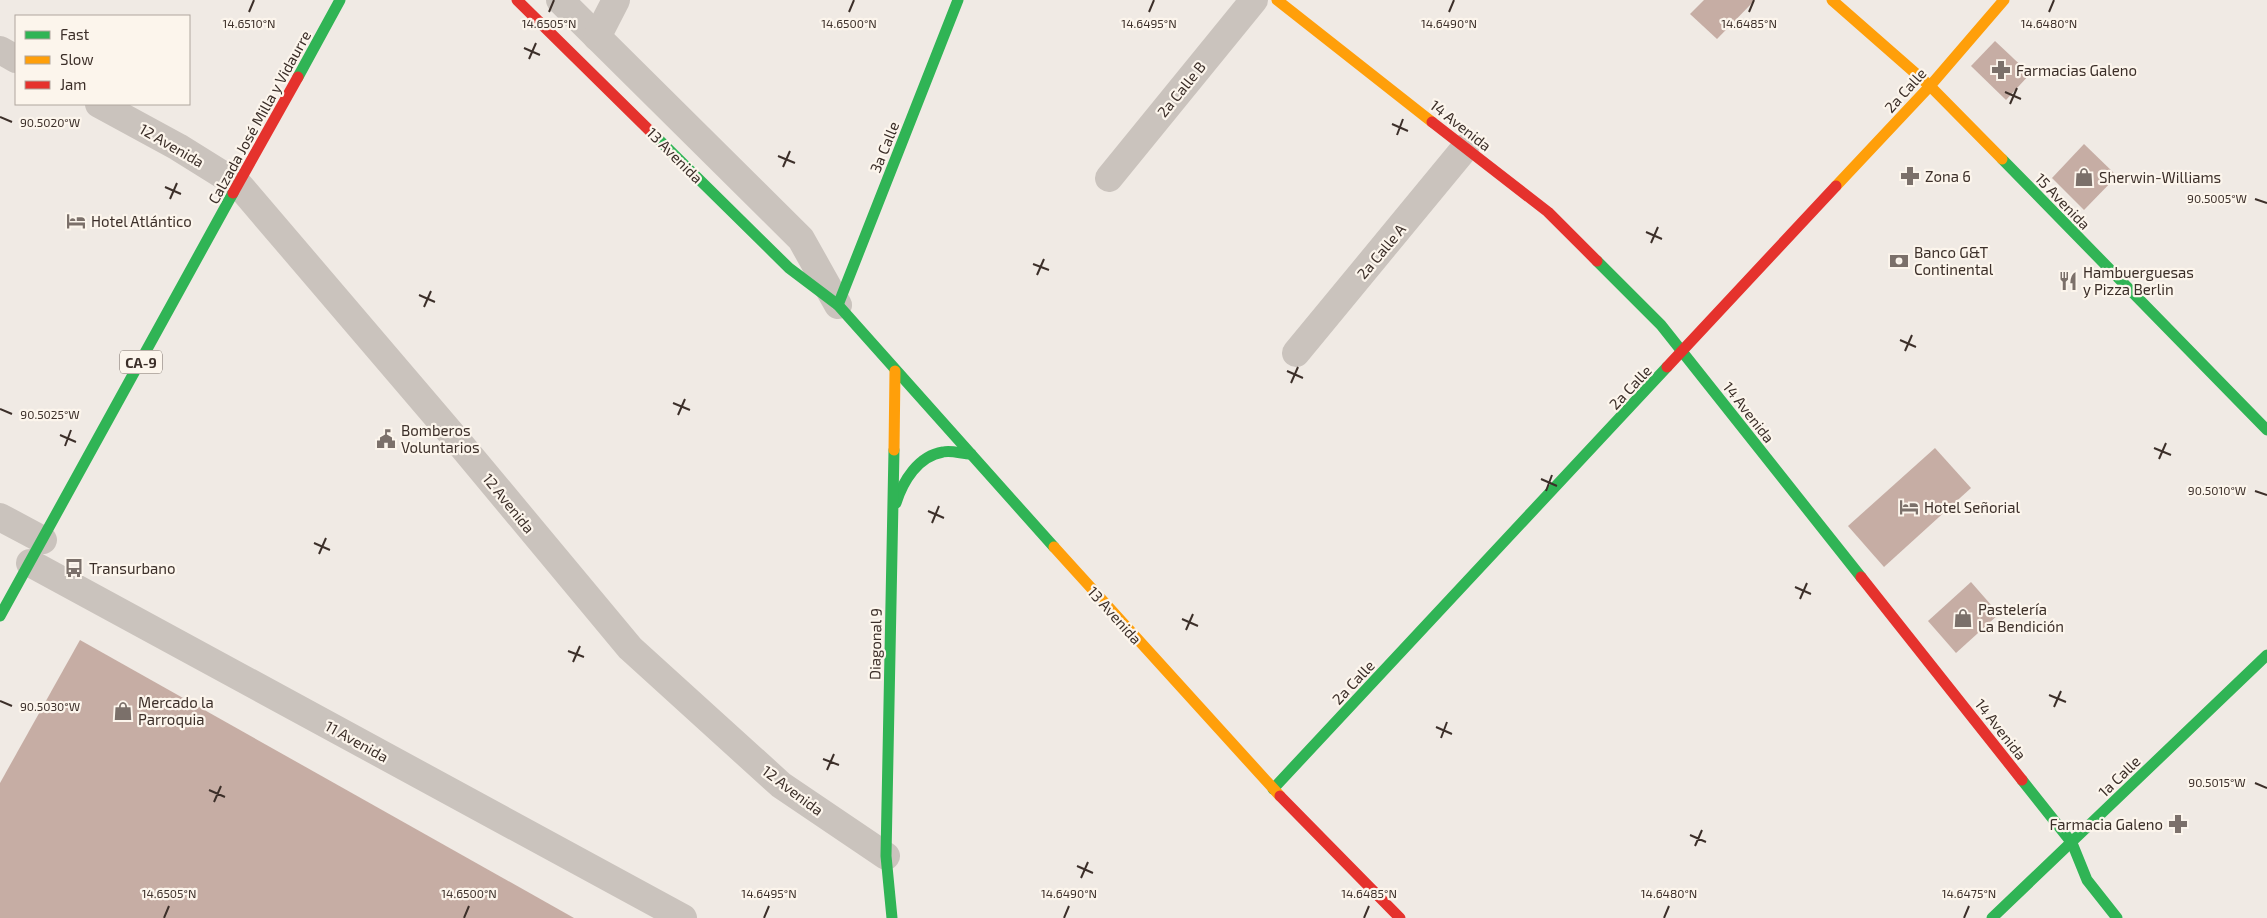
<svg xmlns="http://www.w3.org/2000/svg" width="2267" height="918" font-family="'Exo 2',sans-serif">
	<rect width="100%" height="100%" fill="#f0eae4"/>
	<g fill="#c6ada4">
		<path d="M1704,0H1755L1717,39L1690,14Z"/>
		<path d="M1995,41L2030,74L2006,100L1971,66Z"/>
		<path d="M2084,144L2117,176L2084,210L2052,178Z"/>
		<path d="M1935,448L1971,488L1884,567L1848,526Z"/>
		<path d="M1971,582L1999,614L1956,653L1928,621Z"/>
		<path d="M80,640L574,918H0V783Z"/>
	</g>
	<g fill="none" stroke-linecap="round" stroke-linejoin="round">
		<g stroke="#cac3bd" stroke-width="28">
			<path d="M560,0L801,239L838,305"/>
			<path d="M597,37L616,0"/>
			<path d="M0,50L16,59"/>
			<path d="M99,104L178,147L239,185L461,445L630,648L781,785L886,856"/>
			<path d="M1109,178L1254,0"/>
			<path d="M1296,353L1465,148"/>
			<path d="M0,517L43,540"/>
			<path d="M30,563L683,918"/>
		</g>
		<g stroke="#30b455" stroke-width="11">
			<path d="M298,77L340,0"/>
			<path d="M652,133L789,268L838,305L1054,547"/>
			<path d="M2002,159L2267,430"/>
			<path d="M1597,261L1661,325L1861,577"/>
			<path d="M838,305L958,0"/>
			<path d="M896,503C903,481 918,456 943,452C952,450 962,454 971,454"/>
			<path d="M0,616L233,193"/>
			<path d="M2022,780L2072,843L2087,880L2117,918"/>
			<path d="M1273,789L1667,367"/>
			<path d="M892,918L886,856L894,450"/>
			<path d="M1992,918L2267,655"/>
		</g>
		<g stroke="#ff9f0a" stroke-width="11">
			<path d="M1277,0L1432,122"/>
			<path d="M1832,0L1930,86L2002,159"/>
			<path d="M1836,186L1930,86L2004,0"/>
			<path d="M894,450L895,371"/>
			<path d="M1054,547L1280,796"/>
		</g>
		<g stroke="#e5322d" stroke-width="11">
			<path d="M517,0L652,133"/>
			<path d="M1432,122L1548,212L1597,261"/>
			<path d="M233,193L298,77"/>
			<path d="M1667,367L1836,186"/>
			<path d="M1861,577L2022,780"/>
			<path d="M1280,796L1400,918"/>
		</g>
	</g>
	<path fill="none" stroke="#3c2f29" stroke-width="2" d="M249,12L254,0M549,12L554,0M849,12L854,0M1149,12L1154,0M1449,12L1454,0M1749,12L1754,0M2049,12L2054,0M524,48L540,55M529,59L536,43M2005,92L2021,99M2010,104L2017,88M0,117L12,122M1392,124L1408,131M1397,135L1403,119M778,156L795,163M783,167L790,151M165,187L181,194M170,199L177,183M2255,199L2267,203M1646,232L1662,239M1651,243L1658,227M1033,264L1049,270M1037,275L1044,259M419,295L435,302M424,307L431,291M1900,340L1916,347M1905,351L1912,335M1287,371L1303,378M1291,383L1298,367M673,403L690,410M0,409L12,414M678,415L685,399M60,435L76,442M65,446L71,430M2154,448L2171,455M2159,459L2166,443M1541,479L1557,486M1546,491L1552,475M2255,491L2267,495M928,511L944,518M932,523L939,506M314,543L330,550M319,554L326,538M1795,587L1811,594M1800,599L1807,583M1182,619L1198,626M1186,630L1193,614M568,651L584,657M573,662L580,646M2049,695L2066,702M0,701L12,706M2054,707L2061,691M1436,727L1452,734M1441,738L1447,722M823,759L839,765M827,770L834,754M2255,783L2267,788M209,790L225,797M214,802L221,786M1690,835L1706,842M1695,846L1702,830M1077,866L1093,873M1081,878L1088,862M164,918L169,906M464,918L469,906M764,918L769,906M1064,918L1069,906M1364,918L1369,906M1664,918L1669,906M1964,918L1969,906"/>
	<defs>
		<g id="pharmacy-bare" transform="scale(1.5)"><path d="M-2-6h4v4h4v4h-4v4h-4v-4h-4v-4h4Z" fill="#7b706a" stroke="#fcf5ec" stroke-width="2.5" paint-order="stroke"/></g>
		<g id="shop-bare" transform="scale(1.5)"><path d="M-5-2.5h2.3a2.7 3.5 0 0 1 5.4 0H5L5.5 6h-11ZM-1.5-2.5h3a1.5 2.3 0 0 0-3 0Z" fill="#7b706a" stroke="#fcf5ec" stroke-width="2.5" paint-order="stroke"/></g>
		<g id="hotel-bare" transform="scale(1.5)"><path d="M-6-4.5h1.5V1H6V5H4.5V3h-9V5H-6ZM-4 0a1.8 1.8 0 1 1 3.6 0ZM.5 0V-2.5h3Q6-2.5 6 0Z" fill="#7b706a" stroke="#fcf5ec" stroke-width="2.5" paint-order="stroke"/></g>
		<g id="bank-bare" transform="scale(1.5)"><path d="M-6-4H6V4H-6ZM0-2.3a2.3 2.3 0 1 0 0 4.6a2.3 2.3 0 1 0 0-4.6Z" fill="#7b706a" stroke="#fcf5ec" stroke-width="2.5" paint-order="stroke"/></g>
		<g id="restaurant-bare" transform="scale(1.5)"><path d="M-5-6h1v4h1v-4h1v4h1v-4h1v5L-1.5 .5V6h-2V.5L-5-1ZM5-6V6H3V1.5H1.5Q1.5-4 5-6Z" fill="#7b706a" stroke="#fcf5ec" stroke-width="2.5" paint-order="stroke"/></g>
		<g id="civic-bare" transform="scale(1.5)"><path d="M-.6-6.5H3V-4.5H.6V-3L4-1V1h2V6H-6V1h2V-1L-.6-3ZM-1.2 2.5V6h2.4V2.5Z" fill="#7b706a" stroke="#fcf5ec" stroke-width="2.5" paint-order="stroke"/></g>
		<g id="bus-bare" transform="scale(1.5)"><path d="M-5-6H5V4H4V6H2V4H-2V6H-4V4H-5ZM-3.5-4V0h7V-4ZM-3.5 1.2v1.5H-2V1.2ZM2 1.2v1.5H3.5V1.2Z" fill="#7b706a" stroke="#fcf5ec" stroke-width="2.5" paint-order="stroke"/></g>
	</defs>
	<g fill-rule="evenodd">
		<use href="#pharmacy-bare" x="2001" y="70"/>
		<use href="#pharmacy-bare" x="1910" y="176"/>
		<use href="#shop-bare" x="2084" y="177"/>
		<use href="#hotel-bare" x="76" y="221"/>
		<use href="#bank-bare" x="1899" y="261"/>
		<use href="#restaurant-bare" x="2068" y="281"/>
		<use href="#civic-bare" x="386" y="439"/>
		<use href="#hotel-bare" x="1909" y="507"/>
		<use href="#bus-bare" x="74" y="568"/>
		<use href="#shop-bare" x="1963" y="618"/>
		<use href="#shop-bare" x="123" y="711"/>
		<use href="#pharmacy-bare" x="2178" y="824"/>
	</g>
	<g text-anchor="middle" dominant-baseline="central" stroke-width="4.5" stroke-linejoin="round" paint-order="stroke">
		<rect fill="#fcf5ec" stroke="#766a64" stroke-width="1" x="120" y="350.5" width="42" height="23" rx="4"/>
		<g font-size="14" font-weight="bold" fill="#3c2f29">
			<text x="141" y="362">CA-9</text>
		</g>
		<g font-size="15" fill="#3c2f29" stroke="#fcf5ec" text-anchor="start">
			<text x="2016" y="70">Farmacias Galeno</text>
			<text x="1925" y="176">Zona 6</text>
			<text x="2099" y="177">Sherwin-Williams</text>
			<text x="91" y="221">Hotel Atlántico</text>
			<text x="1914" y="252">Banco G&amp;T<tspan x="1914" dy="17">Continental</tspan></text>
			<text x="2083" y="272">Hambuerguesas<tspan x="2083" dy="17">y Pizza Berlin</tspan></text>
			<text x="401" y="430">Bomberos<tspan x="401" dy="17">Voluntarios</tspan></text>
			<text x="1924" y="507">Hotel Señorial</text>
			<text x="89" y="568">Transurbano</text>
			<text x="1978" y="609">Pastelería<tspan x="1978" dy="17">La Bendición</tspan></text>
			<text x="138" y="702">Mercado la<tspan x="138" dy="17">Parroquia</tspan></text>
			<text x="2163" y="824" text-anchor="end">Farmacia Galeno</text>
		</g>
		<g font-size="15" fill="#3c2f29" stroke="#fcf5ec">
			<text transform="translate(1181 89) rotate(-51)">2a Calle B</text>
			<text transform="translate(1905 90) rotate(-48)">2a Calle</text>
			<text transform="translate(259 117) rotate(-61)">Calzada José Milla y Vidaurre</text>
			<text transform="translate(1461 125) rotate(38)">14 Avenida</text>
			<text transform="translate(172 145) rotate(30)">12 Avenida</text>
			<text transform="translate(884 147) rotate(-68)">3a Calle</text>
			<text transform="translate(675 155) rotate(45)">13 Avenida</text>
			<text transform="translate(2063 201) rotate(46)">15 Avenida</text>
			<text transform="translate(1381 251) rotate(-50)">2a Calle A</text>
			<text transform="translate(1630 387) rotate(-47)">2a Calle</text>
			<text transform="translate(1749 412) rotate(52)">14 Avenida</text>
			<text transform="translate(509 503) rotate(51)">12 Avenida</text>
			<text transform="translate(1115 615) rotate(48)">13 Avenida</text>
			<text transform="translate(875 644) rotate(-89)">Diagonal 9</text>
			<text transform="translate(1353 682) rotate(-47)">2a Calle</text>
			<text transform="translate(2001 729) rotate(52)">14 Avenida</text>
			<text transform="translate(357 741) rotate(29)">11 Avenida</text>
			<text transform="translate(2119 776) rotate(-44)">1a Calle</text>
			<text transform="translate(793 790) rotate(37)">12 Avenida</text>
		</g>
	</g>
	<g font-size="12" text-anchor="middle" fill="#3c2f29" stroke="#fcf5ec" stroke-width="4.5" stroke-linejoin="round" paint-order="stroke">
		<text x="249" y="28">14.6510°N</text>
		<text x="549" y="28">14.6505°N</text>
		<text x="849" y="28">14.6500°N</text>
		<text x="1149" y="28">14.6495°N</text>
		<text x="1449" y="28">14.6490°N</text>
		<text x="1749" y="28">14.6485°N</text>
		<text x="2049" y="28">14.6480°N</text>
		<text x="50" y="127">90.5020°W</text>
		<text x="2217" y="203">90.5005°W</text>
		<text x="50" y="419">90.5025°W</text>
		<text x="2217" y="495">90.5010°W</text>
		<text x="50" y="711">90.5030°W</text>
		<text x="2217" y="787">90.5015°W</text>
		<text x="169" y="898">14.6505°N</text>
		<text x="469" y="898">14.6500°N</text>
		<text x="769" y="898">14.6495°N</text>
		<text x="1069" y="898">14.6490°N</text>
		<text x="1369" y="898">14.6485°N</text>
		<text x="1669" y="898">14.6480°N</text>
		<text x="1969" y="898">14.6475°N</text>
	</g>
	<rect x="15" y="15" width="175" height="90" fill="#fcf5ec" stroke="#afa69e"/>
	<rect x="25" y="31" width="25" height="8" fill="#30b455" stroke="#afa69e"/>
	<text x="60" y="40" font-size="15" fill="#3c2f29">Fast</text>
	<rect x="25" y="56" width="25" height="8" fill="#ff9f0a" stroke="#afa69e"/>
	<text x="60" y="65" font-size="15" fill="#3c2f29">Slow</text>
	<rect x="25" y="81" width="25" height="8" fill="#e5322d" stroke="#afa69e"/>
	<text x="60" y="90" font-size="15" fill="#3c2f29">Jam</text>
</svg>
